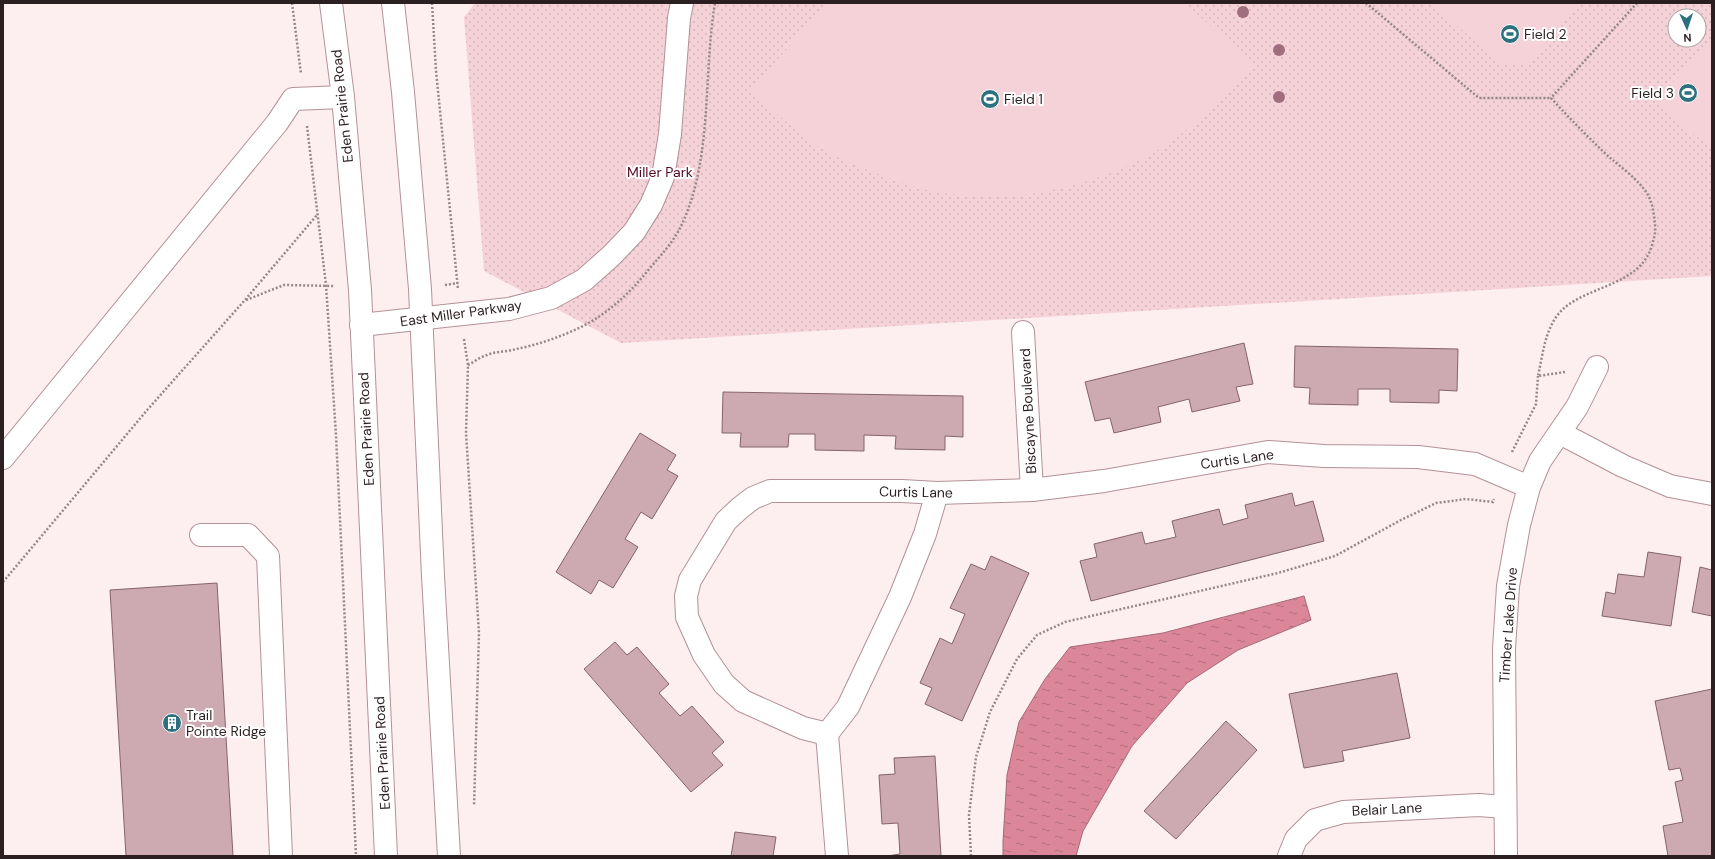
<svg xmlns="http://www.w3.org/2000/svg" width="1715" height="859" font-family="'DM Sans',sans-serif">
	<defs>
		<pattern id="park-dots" width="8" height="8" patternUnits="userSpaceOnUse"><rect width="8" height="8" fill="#f5d2d8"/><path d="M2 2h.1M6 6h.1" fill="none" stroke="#d2b4b9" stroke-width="1.8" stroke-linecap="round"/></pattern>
		<pattern id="water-ripples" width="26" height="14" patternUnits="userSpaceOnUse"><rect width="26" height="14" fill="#db8799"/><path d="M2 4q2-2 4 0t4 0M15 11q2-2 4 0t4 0" fill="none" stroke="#b26e7c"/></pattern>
	</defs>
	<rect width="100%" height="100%" fill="#fdeef0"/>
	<path fill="url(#park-dots)" fill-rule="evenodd" d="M475,3H1712V276L621,343L484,271L464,17ZM1675,16H1699V40H1675Z"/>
	<g fill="#f5d2d8">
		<path d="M828,3H1185L1253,64C1227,91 1202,120 1172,141C1133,168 1084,185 1037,193C1009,198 970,196 941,193C920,190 895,180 875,173C852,164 827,154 807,139C787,124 769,107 751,89Z"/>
		<path d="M1431,3H1581L1527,64L1502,65Z"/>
		<path d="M1712,39V148L1688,130L1656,102Z"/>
	</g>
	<path fill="url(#water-ripples)" stroke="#a66875" d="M1304,596L1311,620L1238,650L1187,683L1132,746L1083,831L1076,856H1003V842L1007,775L1019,722L1045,679L1070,647L1163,633Z"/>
	<g fill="#cdaab1" stroke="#84646a">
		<path d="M1244,343L1253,384L1236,387L1240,401L1192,412L1189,399L1158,407L1161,422L1114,433L1110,418L1095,421L1085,382Z"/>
		<path d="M1295,346L1458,349L1457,391L1439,390V403L1390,402V389H1358V405L1309,404L1310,388L1294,387Z"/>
		<path d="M723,392L963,396V437L945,436V450L895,449L896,436L864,435V451L815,450V434H789L788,447H740L741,433H722Z"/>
		<path d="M640,433L676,455L667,470L678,476L652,519L641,512L625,539L638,547L613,588L599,580L591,594L556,572Z"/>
		<path d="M1292,493L1295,506L1313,501L1324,541L1091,601L1080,561L1097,557L1094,544L1142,532L1145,544L1176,537L1172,521L1219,509L1223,525L1248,518L1245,505Z"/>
		<path d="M1648,552L1681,557L1671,626L1602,616L1606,592L1615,594L1618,574L1644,577Z"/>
		<path d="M991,556L1029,573L962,721L925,704L932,688L920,683L940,638L952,644L965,614L950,608L971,564L985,570Z"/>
		<path d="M1700,567L1712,570V616L1692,612Z"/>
		<path d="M217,583L233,856H126L110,590Z"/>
		<path d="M615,642L627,655L637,647L669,684L659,693L680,716L692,706L724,742L712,753L723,765L691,792L584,669Z"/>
		<path d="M1397,673L1410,738L1342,751L1344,761L1304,768L1289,694Z"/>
		<path d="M1712,689V856H1668L1663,826L1683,822L1675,782L1683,780L1680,768L1669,770L1655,701Z"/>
		<path d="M1226,721L1257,750L1176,839L1144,811Z"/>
		<path d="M935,756L941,856H887L900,854L898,823L882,824L879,775L895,774L894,758Z"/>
		<path d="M735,832L776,837L773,856H731Z"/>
	</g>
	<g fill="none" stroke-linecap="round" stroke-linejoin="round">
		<g stroke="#b39197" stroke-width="24">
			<g id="minor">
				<path d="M361,325L509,309L551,298L584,280L611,256L634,232L651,205L663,177L670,134L679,18L682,3"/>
				<path d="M1023,332L1032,490"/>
				<path d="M1560,433L1623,466L1670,486L1712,494"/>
				<path d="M3,458L277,123L293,99L343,97"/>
				<path d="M201,535H248L268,556L281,856"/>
				<path d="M827,734L848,707L900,597L925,534L937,493"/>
				<path d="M837,856L827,734L803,728L743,701L724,684L704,655L687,617L686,596L690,580L726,521L740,508L753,498L770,491H902L937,493L1032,490L1104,481L1268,452L1324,456L1418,457L1475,464L1529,487"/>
				<path d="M1289,856L1296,839L1315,820L1343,812L1479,805L1504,807"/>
				<path d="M1506,856L1504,649L1508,586L1519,525L1529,487L1540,461L1577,407L1597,367"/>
			</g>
		</g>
		<g stroke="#b39197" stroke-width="24">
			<g id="major">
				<path d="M331,3L343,97L360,290L386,856"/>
				<path d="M393,3L403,92L420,289L433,576L449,856"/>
			</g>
		</g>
		<g stroke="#958789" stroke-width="2.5" stroke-dasharray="2 2" stroke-linecap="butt">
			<path d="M292,3L301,74"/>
			<path d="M432,3L436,71L458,289"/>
			<path d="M1366,3L1479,98H1551"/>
			<path d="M307,126L326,285L336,435L356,856"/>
			<path d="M445,285L458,283"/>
			<path d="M246,300L284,285L334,286"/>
			<path d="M464,339L468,365L466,433L479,633L474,806"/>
			<path d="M468,365C474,362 480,357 487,355C496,351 507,352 516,349C537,345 560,337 579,328C608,314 630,293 650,268C662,254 675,240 682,224C713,157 703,75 715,3"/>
			<path d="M1565,372L1538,376C1543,354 1545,326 1563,309C1590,285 1641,285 1652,245C1654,238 1656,232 1655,225C1654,215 1653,204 1648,195C1639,180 1622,168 1609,157C1589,138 1570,119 1551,98L1637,3"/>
			<path d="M1512,452L1536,404L1538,376"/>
			<path d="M3,582L148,409L245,300L317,215"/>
			<path d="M971,856L969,815L976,757L990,712L1017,659L1037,635L1065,622L1278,573L1335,556L1401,520L1436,503L1466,499L1493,502L1494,499"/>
		</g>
		<use href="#minor" stroke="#fff" stroke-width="22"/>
		<use href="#major" stroke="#fff" stroke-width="22"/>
	</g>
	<g fill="#a06f7f">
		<circle cx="1243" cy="12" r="6"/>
		<circle cx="1279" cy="50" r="6"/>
		<circle cx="1279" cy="97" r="6"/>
	</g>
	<defs>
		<g id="stadium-disc" transform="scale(1)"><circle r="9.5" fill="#2d7181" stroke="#fff"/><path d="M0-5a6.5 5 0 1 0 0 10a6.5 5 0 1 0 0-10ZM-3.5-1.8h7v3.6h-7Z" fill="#fff"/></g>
		<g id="building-disc" transform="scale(1)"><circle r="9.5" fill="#2d7181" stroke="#fff"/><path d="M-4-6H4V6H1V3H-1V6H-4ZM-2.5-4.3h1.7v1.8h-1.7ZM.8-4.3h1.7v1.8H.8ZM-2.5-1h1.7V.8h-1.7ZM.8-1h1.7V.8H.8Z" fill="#fff"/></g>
	</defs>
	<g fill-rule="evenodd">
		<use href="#stadium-disc" x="1510" y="34"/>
		<use href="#stadium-disc" x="1688" y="93"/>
		<use href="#stadium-disc" x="990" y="99"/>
		<use href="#building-disc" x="172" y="723"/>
	</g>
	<g text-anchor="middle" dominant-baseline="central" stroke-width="4" stroke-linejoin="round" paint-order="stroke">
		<g font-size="14" fill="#2c1f21" stroke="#fff" text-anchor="start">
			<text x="1524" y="34">Field 2</text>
			<text x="1674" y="93" text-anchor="end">Field 3</text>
			<text x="1004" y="99">Field 1</text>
			<text x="186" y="715">Trail<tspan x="186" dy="16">Pointe Ridge</tspan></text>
		</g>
		<g font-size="14" fill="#2c1f21" stroke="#fff">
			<text transform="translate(342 106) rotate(-96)">Eden Prairie Road</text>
			<text transform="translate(461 313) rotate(-8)">East Miller Parkway</text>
			<text transform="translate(1028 411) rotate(-93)">Biscayne Boulevard</text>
			<text transform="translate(366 429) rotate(-93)">Eden Prairie Road</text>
			<text transform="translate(1237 459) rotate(-8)">Curtis Lane</text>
			<text transform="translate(916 492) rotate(1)">Curtis Lane</text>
			<text transform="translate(1508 625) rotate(-86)">Timber Lake Drive</text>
			<text transform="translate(382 753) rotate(-93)">Eden Prairie Road</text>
			<text transform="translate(1387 809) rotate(-3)">Belair Lane</text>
		</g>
		<g font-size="14" fill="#530723" stroke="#fff">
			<text x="660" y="172">Miller Park</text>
		</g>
	</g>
	<rect width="1715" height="859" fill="none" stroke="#2c1f21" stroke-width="8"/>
	<g transform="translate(1687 28) rotate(177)"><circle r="19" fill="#ffffff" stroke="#aba5a6"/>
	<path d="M0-3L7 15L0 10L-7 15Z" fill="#2d7181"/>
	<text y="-6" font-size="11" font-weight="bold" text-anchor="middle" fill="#2c1f21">N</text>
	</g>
</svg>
